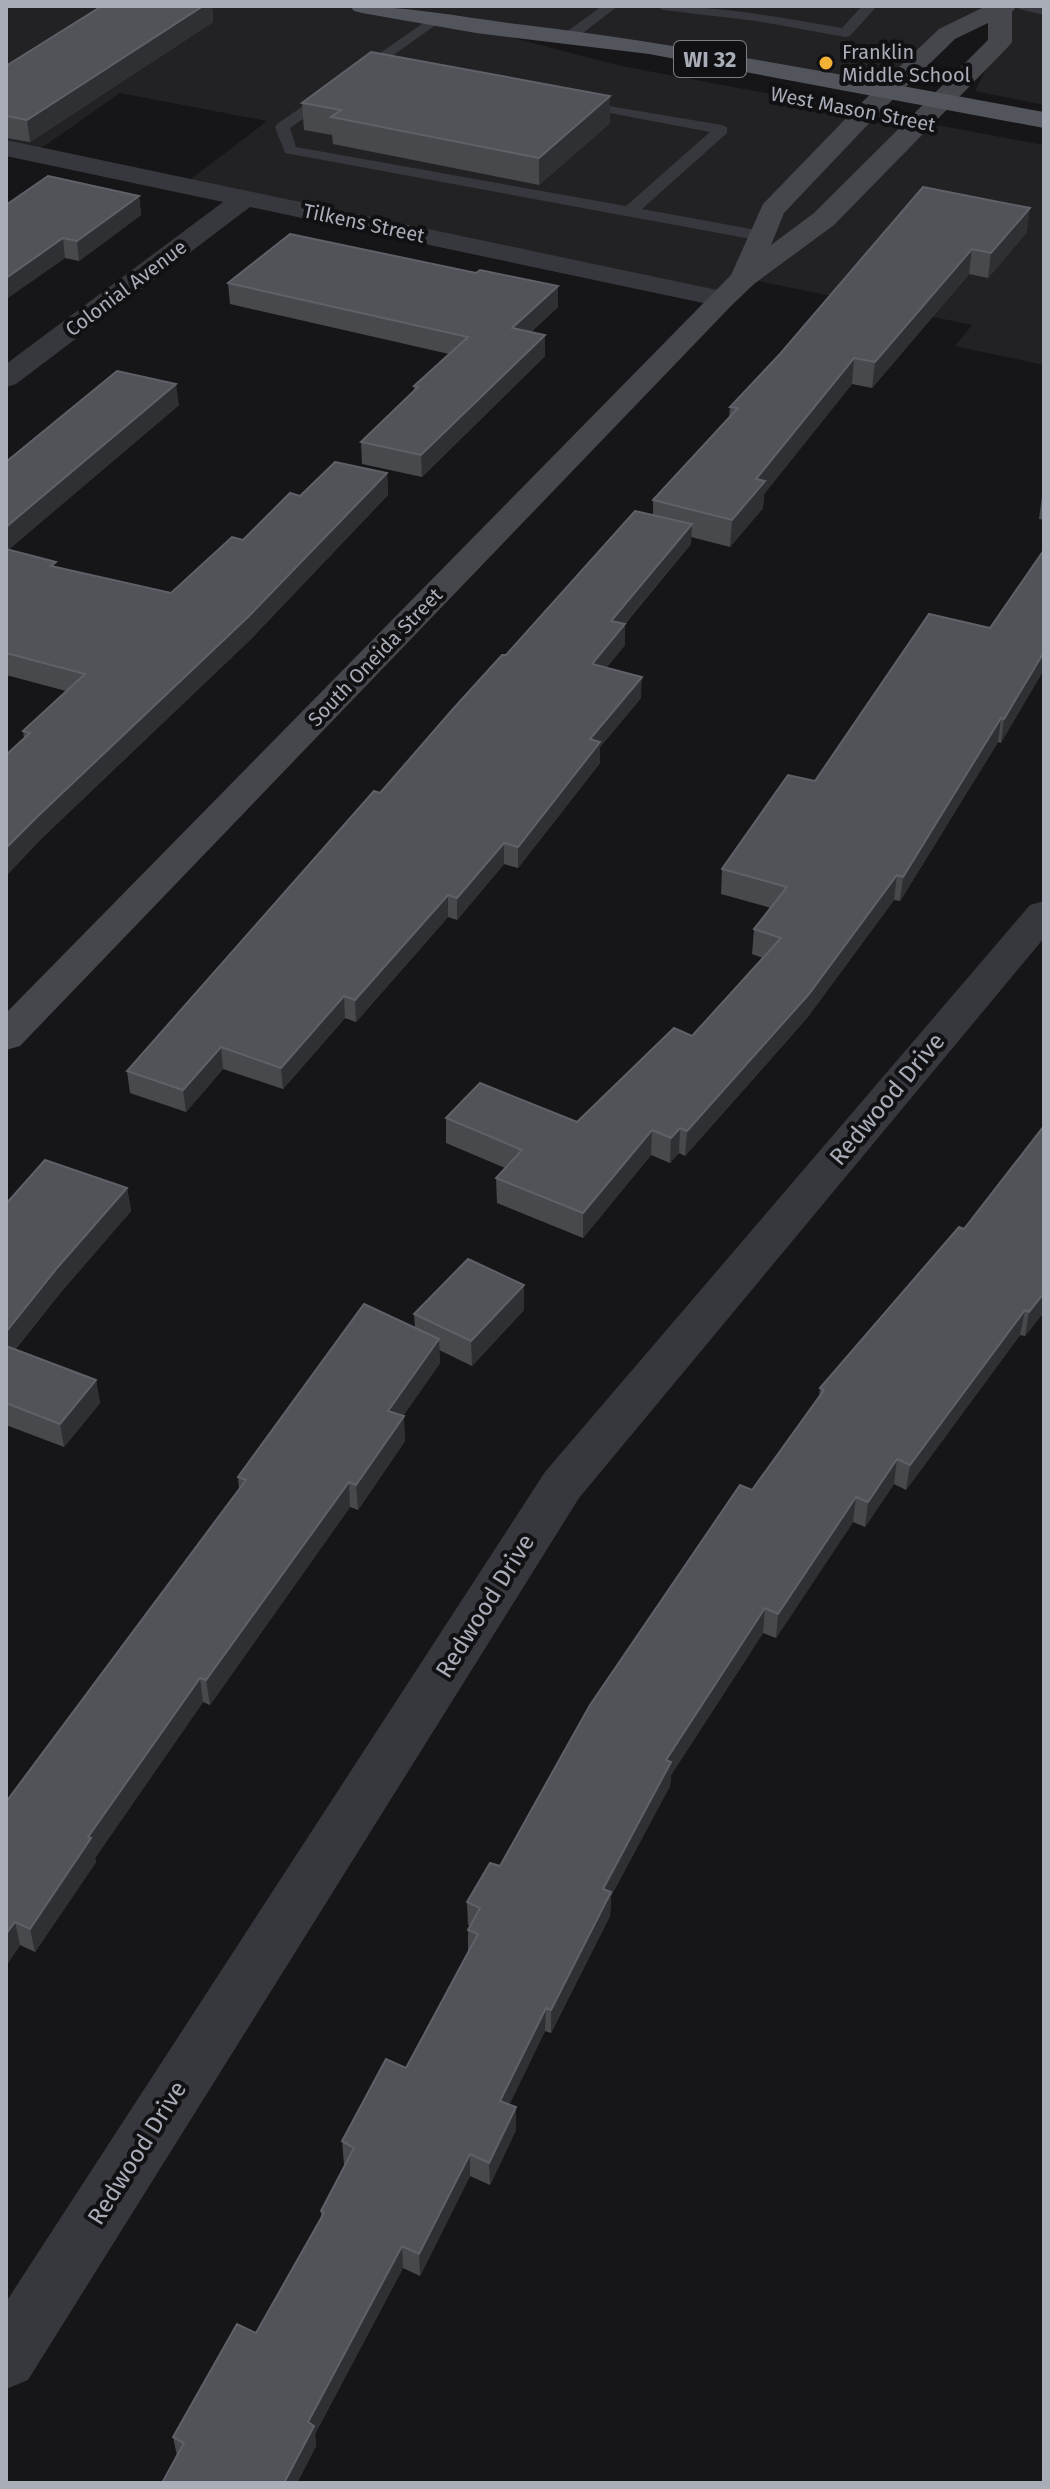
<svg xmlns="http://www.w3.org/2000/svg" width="1050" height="2489" font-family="'Fira Sans',sans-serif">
	<rect width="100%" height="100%" fill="#161618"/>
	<path fill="#222225" d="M6,6H1044V105L975,91L1000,42V12L947,34L887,91L649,47L506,36L621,66L1044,145V365L955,346L972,325L744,278L722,299L183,185L267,121L120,93L33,154L6,148Z"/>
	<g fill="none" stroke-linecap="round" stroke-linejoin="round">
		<g fill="#37383d" fill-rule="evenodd">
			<path d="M602,6H618L575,39H565V33Z"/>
			<path d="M656,6C719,6 780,17 842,28L862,6H877L850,36L845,37L756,21L663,10Z"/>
			<path d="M1017,6L1044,7V15L1019,9Z"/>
			<path d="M435,15L440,16V22L290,128L296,147L626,206L710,132L578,107L573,106V100L722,125L727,127V133L642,209L762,231L770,236L762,241L285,153L275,127L277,124Z"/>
		</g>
		<g fill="#37383d" fill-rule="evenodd">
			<path d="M6,140L722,291L732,293L736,299L732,305L722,307L250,207L16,384L6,387V364L223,202L6,156Z"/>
			<path d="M1044,901V938L579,1498L28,2380L6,2389V2302L545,1472L1030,905Z"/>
		</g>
		<path fill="#45474d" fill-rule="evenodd" d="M986,6H1017L1012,12V42L1008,47L834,225L754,284L732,305L20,1046L6,1050V1013L731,275L763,204L857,107L939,29ZM988,23V40L814,213L771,245L784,213L875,117L955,39Z"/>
		<path fill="#53555c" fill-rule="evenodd" d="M350,6C410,6 465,18 525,25C699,46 871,81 1044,112V128L649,54L476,33L362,13L354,11Z"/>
	</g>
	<g fill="#47494d">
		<path d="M102,6H212L213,22L30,142L6,138V66Z"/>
		<path d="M610,96V123L539,185L333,144L332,135L304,130L302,103Z"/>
		<path d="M923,187L1027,232L988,278L969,274L872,388L852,384L764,494L763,508L730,547L691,537V544L625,624V645L606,668L641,698L600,747V763L518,868L504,864L457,920L448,917L356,1022L345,1018L283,1089L223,1069L186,1112L130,1093L127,1071L506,655L653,515V500L729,418L730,407L780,354Z"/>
		<path d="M139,196L141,215L79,261L65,258L6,299V205Z"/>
		<path d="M228,283L558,307L531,332L545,356L422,477L362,464L361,442L414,391V386L449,354L230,304Z"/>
		<path d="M179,405L8,550L57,568L171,593L243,540L300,496L387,473L388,495L251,639L41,839L6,876V755L24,738L23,731L66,691L6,675V462Z"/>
		<path d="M1044,494V520L1039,519L1042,496Z"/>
		<path d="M1044,550L1001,743L998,742L900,901L894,900L807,1018L685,1156L679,1153L670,1163L651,1155L583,1238L497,1203L496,1178L505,1168L446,1143V1118L577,1122L692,1036L763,958L752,954L754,929L771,908L721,894L722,869L815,781L990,628Z"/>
		<path d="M127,1188L131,1211L61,1292L15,1350L96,1380L100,1403L64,1447L6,1425V1204Z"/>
		<path d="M959,1227L1044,1312L1025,1336L1020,1335L906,1490L894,1484L865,1527L853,1522L776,1638L763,1633L671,1775L670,1786L611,1896L610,1916L551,2033L545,2031L509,2105L516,2130L490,2185L470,2176L420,2276L403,2268L315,2434L316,2446L297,2483H162L177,2456L173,2437L256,2333L321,2218V2211L346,2164H344L342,2141L406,2068L468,1952V1930L470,1926L468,1925L467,1902L500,1866L752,1490L819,1398L820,1388Z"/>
		<path d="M524,1310L472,1366L439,1350L440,1363L403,1416L405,1441L358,1510L350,1507L210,1705L203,1702L95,1858L96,1862L35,1952L20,1945L6,1966V1802L239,1489L238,1477L415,1328L414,1314Z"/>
	</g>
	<g fill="#2f3033">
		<path d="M203,6H212L213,22L30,142L27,120Z"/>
		<path d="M610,96V123L539,185V158Z"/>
		<path d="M139,196L141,215L79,261L77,241Z"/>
		<path d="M1030,208L1027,232L988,278L991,253Z"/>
		<path d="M63,238L65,258L6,299V278Z"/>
		<path d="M972,249L969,274L872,388L875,362Z"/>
		<path d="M558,286V307L512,349V328Z"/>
		<path d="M545,335V356L422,477L421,455Z"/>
		<path d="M854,358L852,384L764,494L763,508L730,547L732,520L756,479Z"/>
		<path d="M176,384L179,405L6,552V527Z"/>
		<path d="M387,473L388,495L251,639L41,839L6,876V848Z"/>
		<path d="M692,524L691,544L610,641L611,621Z"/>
		<path d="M625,624V645L592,685V664Z"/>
		<path d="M1044,652V670L1001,743L1004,719Z"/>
		<path d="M642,677L641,698L600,747V763L518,868V847L590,739Z"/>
		<path d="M1001,718L998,742L900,901L903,877Z"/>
		<path d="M504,843V864L457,920V898Z"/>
		<path d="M897,875L894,900L807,1018L685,1156L687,1131Z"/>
		<path d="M448,895V917L356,1022L355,1000Z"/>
		<path d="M344,996L345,1018L283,1089L281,1068Z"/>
		<path d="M221,1047L223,1069L186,1112L183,1090Z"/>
		<path d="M680,1128L679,1153L670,1163L671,1138Z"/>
		<path d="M652,1130L651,1155L583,1238V1213Z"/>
		<path d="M127,1188L131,1211L61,1292L6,1361V1332L57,1268Z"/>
		<path d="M524,1285V1310L472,1366L471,1341Z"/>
		<path d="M1044,1293V1312L1025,1336L1029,1312Z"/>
		<path d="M1025,1310L1020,1335L906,1490L910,1465Z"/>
		<path d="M439,1339L440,1363L390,1435L388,1411Z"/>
		<path d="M96,1380L100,1403L64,1447L60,1424Z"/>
		<path d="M404,1416L405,1441L358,1510L356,1485Z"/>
		<path d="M897,1459L894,1484L865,1527L868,1502Z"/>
		<path d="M349,1482L350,1507L210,1705L206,1680Z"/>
		<path d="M856,1497L853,1522L776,1638L778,1614Z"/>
		<path d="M765,1608L763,1633L671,1775L670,1786L611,1896L610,1916L551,2033V2010L603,1889L666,1760Z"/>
		<path d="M200,1678L203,1702L95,1858L96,1862L35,1952L30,1929L88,1837Z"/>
		<path d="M15,1922L20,1945L6,1966V1934Z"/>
		<path d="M546,2008L545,2031L500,2124V2101Z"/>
		<path d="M516,2107V2130L490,2185L489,2163Z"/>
		<path d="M470,2154V2176L420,2276L419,2254Z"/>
		<path d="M402,2246L403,2268L315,2434L316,2446L297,2483H284L308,2422Z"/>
	</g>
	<g fill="#525359" stroke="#5f6168" stroke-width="2">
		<path d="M102,6H203L27,120L6,116V66Z"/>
		<path d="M371,52L610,96L539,158L331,117L341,110L302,103Z"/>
		<path d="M48,176L139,196L77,241L63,238L6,278V205Z"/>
		<path d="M923,187L1030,208L991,253L972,249L875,362L854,358L756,479L765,481L732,520L653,500L738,408L730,407L780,354Z"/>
		<path d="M290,234L476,273L480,270L558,286L512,328L545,335L421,455L361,442L418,387L414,386L468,337L228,283Z"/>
		<path d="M117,371L176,384L6,527V462Z"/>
		<path d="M335,462L387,473L249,616L38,816L6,848V755L30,733L23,731L85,674L6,653V549L56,562L51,566L171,593L232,537L243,540L290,493L300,496Z"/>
		<path d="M635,511L692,524L611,621L625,624L592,664L642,677L590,739L600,742L518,847L504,843L457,898L448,895L355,1000L344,996L281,1068L221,1047L183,1090L127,1071L374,791L380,793L453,709L502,655H506Z"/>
		<path d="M1044,550V652L1004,719L1001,718L903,877L897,875L809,994L687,1131L680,1128L671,1138L652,1130L583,1213L496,1178L522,1150L446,1118L480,1083L577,1122L674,1028L692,1036L781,938L754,929L787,887L722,869L788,775L815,781L929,614L990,628Z"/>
		<path d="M1044,1126V1293L1029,1312L1025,1310L910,1465L897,1459L868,1502L856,1497L778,1614L765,1608L666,1760L671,1762L603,1889L611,1892L551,2010L546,2008L500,2101L516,2107L489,2163L470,2154L419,2254L402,2246L308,2422L314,2426L284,2483H162L184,2443L173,2437L237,2324L256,2333L324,2213L321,2211L354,2148L342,2141L386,2059L406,2068L478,1934L468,1930L480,1908L467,1902L490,1863L500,1866L590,1705L740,1485L752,1490L824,1390L820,1388L959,1227L964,1229Z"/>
		<path d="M45,1160L127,1188L57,1268L6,1332V1204Z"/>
		<path d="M468,1259L524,1285L471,1341L414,1314Z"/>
		<path d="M364,1304L439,1339L388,1411L404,1416L356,1485L349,1482L206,1680L200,1678L88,1837L91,1838L30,1929L15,1922L6,1934V1802L246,1480L238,1477Z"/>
		<path d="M6,1346L96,1380L60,1424L6,1403Z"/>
	</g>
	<circle fill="#f2b134" stroke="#111113" stroke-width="3" cx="826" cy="63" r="8"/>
	<g text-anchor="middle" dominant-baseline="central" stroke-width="8" stroke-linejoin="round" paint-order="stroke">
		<g font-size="20" fill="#a8adb8" stroke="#111113" text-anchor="start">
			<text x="842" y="52">Franklin<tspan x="842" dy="23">Middle School</tspan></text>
		</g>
		<g font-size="20" fill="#a8adb8" stroke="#111113">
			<text transform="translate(853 109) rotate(11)">West Mason Street</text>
			<text transform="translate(364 223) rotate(12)">Tilkens Street</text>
			<text transform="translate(126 288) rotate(-37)">Colonial Avenue</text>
			<text transform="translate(375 657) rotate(-46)">South Oneida Street</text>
		</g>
		<rect fill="#111113" stroke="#7b7e86" stroke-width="2" x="674" y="41" width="72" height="36" rx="6"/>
		<g font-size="22" font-weight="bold" fill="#a8adb8">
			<text x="710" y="59">WI 32</text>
		</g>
		<g font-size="24" fill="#a8adb8" stroke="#111113">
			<text transform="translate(887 1099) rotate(-50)">Redwood Drive</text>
			<text transform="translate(485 1606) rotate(-58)">Redwood Drive</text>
			<text transform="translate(137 2153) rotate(-58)">Redwood Drive</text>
		</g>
	</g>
	<rect width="1050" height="2489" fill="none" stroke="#a8adb8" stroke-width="16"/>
</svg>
